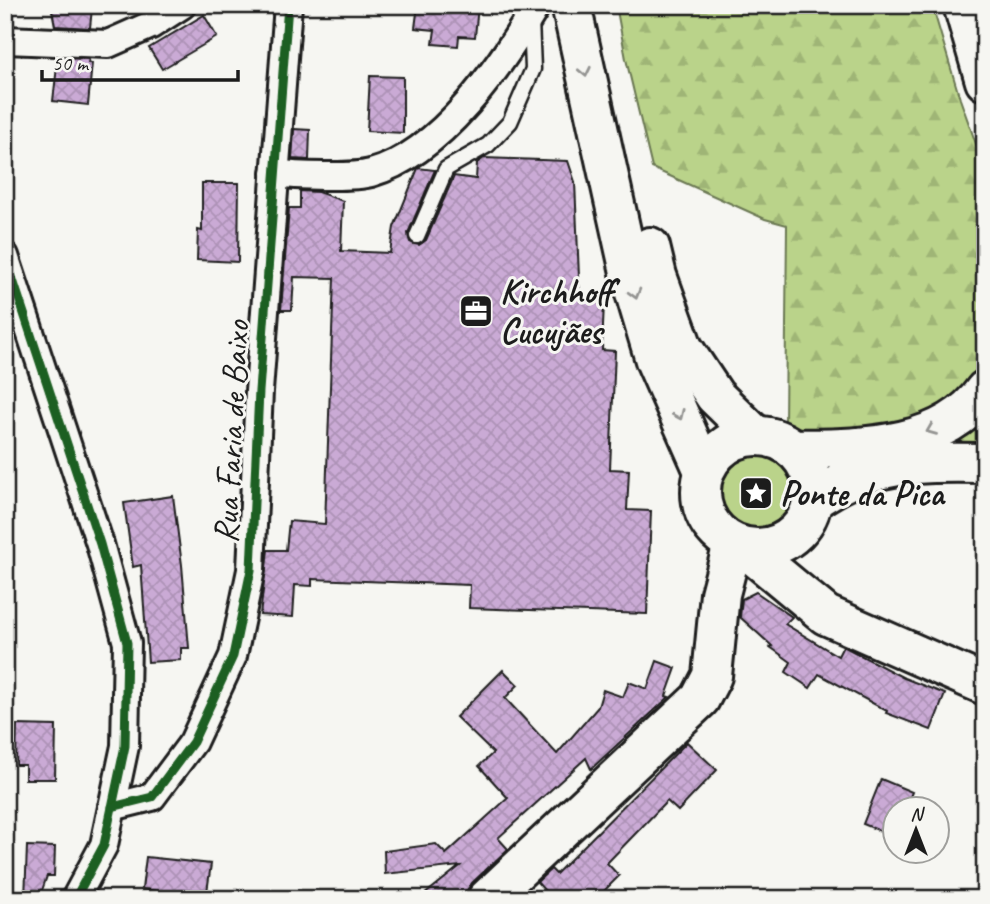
<svg xmlns="http://www.w3.org/2000/svg" width="990" height="904" font-family="Caveat,sans-serif">
	<defs>
		<pattern id="forest-firs" width="22" height="20" patternUnits="userSpaceOnUse" patternTransform="scale(1.75)"><rect width="22" height="20" fill="#bad38a"/><path d="M5 1l3.5 6h-7zM16 11l3.5 6h-7z" fill="#9fb576"/></pattern>
		<pattern id="building-cross-hatch" width="8" height="8" patternUnits="userSpaceOnUse" patternTransform="scale(1.75)"><rect width="8" height="8" fill="#caaad5"/><path d="M0 0l8 8M0 8l8-8" fill="none" stroke="#ad92b6"/></pattern>
	</defs>
	<rect width="100%" height="100%" fill="#f6f6f2"/>
	<filter id="ink" filterUnits="userSpaceOnUse"><feTurbulence type="fractalNoise" baseFrequency=".0143" numOctaves="2"/><feDisplacementMap in="SourceGraphic" scale="14" xChannelSelector="R" yChannelSelector="G"/><feConvolveMatrix kernelMatrix="1 2 1 2 8 2 1 2 1" color-interpolation-filters="sRGB"/></filter>
	<g filter="url(#ink)">
		<g fill="#bad38a" stroke="#6b7853" stroke-width="2">
			<path d="M985,414V444L968,442L942,444Z"/>
			<circle cx="759" cy="494" r="39"/>
		</g>
		<path fill="url(#forest-firs)" stroke="#6b7853" stroke-width="2" d="M616,5H932L960,99L985,169V370L950,408L893,431L835,437L785,425L787,225L765,219L652,168L626,59Z"/>
		<g fill="url(#building-cross-hatch)" stroke="#1c1c1c" stroke-width="2">
			<path d="M51,5L92,8L90,28L55,26Z"/>
			<path d="M418,5H478L475,37L459,36L458,46L433,44L435,30L415,28Z"/>
			<path d="M204,15L217,37L162,69L149,48Z"/>
			<path d="M58,58L89,59L88,63H92L88,105L53,101Z"/>
			<path d="M370,76L403,77V133L367,131Z"/>
			<path d="M294,129L310,130L309,160L292,159Z"/>
			<path d="M484,158L568,161L575,182L580,301L604,302L602,350L615,351L610,469L629,470L627,510L651,511L647,614L469,608L470,585L312,579V586L295,585L293,617L260,615L268,550H286L289,521L325,524L334,278L294,277L292,310H281L289,208H300V191L318,192L343,201L341,251L390,253L394,227L418,168L435,170L408,233L410,242L419,245L426,240L454,176L476,179L477,163Z"/>
			<path d="M202,183H239L238,262L197,260L198,230L202,231Z"/>
			<path d="M173,496L182,565L189,648H181V660L148,662L141,565L133,567L124,503Z"/>
			<path d="M756,592L792,617L785,624L838,656L843,646L904,678L945,694L931,730L886,713L887,711L819,674L810,688L786,672L791,662L770,647L772,646L740,617L742,599Z"/>
			<path d="M657,661L676,668L666,696L669,697L591,769L586,758L498,838L508,849L472,883L461,899H419L460,866L385,874L384,851L436,844L446,854L508,798L479,766L493,753L456,717L503,670L518,685L505,698L557,754L598,707L603,690L623,697L629,682L647,689Z"/>
			<path d="M17,725L56,726L55,779H25V765H16Z"/>
			<path d="M687,742L717,770L678,811L667,801L607,863L619,876L596,899H545L546,892L537,882L551,869L556,874Z"/>
			<path d="M881,779L912,792L905,809H895V837L863,824Z"/>
			<path d="M27,846L55,847L54,876H47L39,899H25Z"/>
			<path d="M146,857L211,864L206,899H171L172,893L142,889Z"/>
		</g>
		<g fill="none" stroke-linecap="round" stroke-linejoin="round">
			<g stroke="#1c1c1c" stroke-width="19">
				<path id="lane" d="M417,236L446,169L488,145L510,122L533,69L531,20"/>
			</g>
			<g stroke="#1c1c1c" stroke-width="32">
				<g id="street">
					<path d="M5,40L108,44L151,25L182,5"/>
					<path d="M275,173C295,176 353,178 371,173C442,153 501,65 537,5"/>
					<path d="M5,256L100,544L127,643L125,746L104,845L75,899"/>
					<path d="M112,807L152,797L193,742L233,656L251,570L259,391L288,5"/>
				</g>
			</g>
			<g stroke="#1c1c1c" stroke-width="44">
				<path id="secondary" d="M487,899L700,699L712,676L720,594L733,544"/>
			</g>
			<g stroke="#1c1c1c" stroke-width="44">
				<g id="primary">
					<path d="M571,5L633,286L655,360L704,471"/>
					<path d="M650,247L657,276L683,348L715,396L756,436"/>
					<circle cx="757" cy="492" r="56"/>
					<path d="M745,548L826,615L985,685"/>
				</g>
			</g>
			<g stroke="#1c1c1c" stroke-width="44">
				<g id="highway">
					<path d="M963,5L985,81"/>
					<path d="M793,449C858,448 943,450 985,390"/>
					<path d="M813,500C824,493 835,486 846,481C889,461 939,462 985,463"/>
				</g>
			</g>
			<use href="#lane" stroke="#f6f6f2" stroke-width="14"/>
			<use href="#street" stroke="#f6f6f2" stroke-width="26"/>
			<use href="#secondary" stroke="#f6f6f2" stroke-width="38"/>
			<use href="#primary" stroke="#f6f6f2" stroke-width="38"/>
			<use href="#highway" stroke="#f6f6f2" stroke-width="38"/>
			<g stroke="#f6f6f2" stroke-width="13">
				<g id="cycleway">
					<path d="M5,256L100,544L127,643L125,746L104,845L75,899"/>
					<path d="M112,807L152,797L193,742L233,656L251,570L259,391L288,5"/>
				</g>
			</g>
			<use href="#cycleway" stroke="#1b5e20" stroke-width="9"/>
		</g>
		<defs><path id="oneway-chevron" d="M-2-3.5L2.5 0L-2 3.5" fill="none" stroke-width="1.6" stroke-linecap="round" stroke-linejoin="round" transform="scale(1.75)"/></defs>
		<g stroke="#949492">
			<use href="#oneway-chevron" transform="translate(585 72) rotate(78)"/>
			<use href="#oneway-chevron" transform="translate(635 294) rotate(74)"/>
			<use href="#oneway-chevron" transform="translate(679 415) rotate(66)"/>
			<use href="#oneway-chevron" transform="translate(931 430) rotate(158)"/>
		</g>
	</g>
	<defs>
		<g id="office-square" transform="scale(1.75)"><rect x="-9" y="-9" width="18" height="18" rx="4" fill="#1c1c1c" stroke="#f6f6f2"/><path d="M-6-3h4V-5.5h4V-3h4V5H-6ZM-1-4.5V-3h2v-1.5ZM-6 0V1H6V0Z" fill="#fff"/></g>
		<g id="sight-square" transform="scale(1.75)"><rect x="-9" y="-9" width="18" height="18" rx="4" fill="#1c1c1c" stroke="#f6f6f2"/><path d="M0-6L1.8-2.2L6-1.7L2.9 1.2L3.7 5.4L0 3.3L-3.7 5.4L-2.9 1.2L-6-1.7L-1.8-2.2Z" fill="#fff"/></g>
	</defs>
	<g fill-rule="evenodd">
		<use href="#office-square" x="476" y="311"/>
		<use href="#sight-square" x="756" y="493"/>
	</g>
	<g text-anchor="middle" dominant-baseline="central" stroke-width="6" stroke-linejoin="round" paint-order="stroke">
		<g font-size="35" font-weight="bold" fill="#1c1c1c" stroke="#f6f6f2" text-anchor="start">
			<text x="500" y="291">Kirchhoff<tspan x="500" dy="40">Cucujães</tspan></text>
			<text x="780" y="493">Ponte da Pica</text>
		</g>
		<g font-size="35" fill="#1c1c1c" stroke="#f6f6f2">
			<text transform="translate(231 432) rotate(-87)">Rua Faria de Baixo</text>
		</g>
	</g>
	<rect width="990" height="904" fill="none" stroke="#f6f6f2" stroke-width="28"/>
	<rect x="14" y="14" width="962" height="876" fill="none" stroke="#1c1c1c" stroke-width="2.5" filter="url(#ink)"/>
	<g transform="translate(916 830)"><circle r="33" fill="#f6f6f2" stroke="#9f9f9c" stroke-width="2"/>
	<path d="M0-5L12 26L0 18L-12 26Z" fill="#1c1c1c"/>
	<text y="-10" font-size="19" font-weight="bold" text-anchor="middle" fill="#1c1c1c">N</text>
	</g>
	<path d="M42 70v10h196v-10" fill="none" stroke="#1c1c1c" stroke-width="3.5"/>
	<text x="52" y="70" font-size="21" fill="#1c1c1c" stroke="#f6f6f2" stroke-width="5" paint-order="stroke">50 m</text>
</svg>
